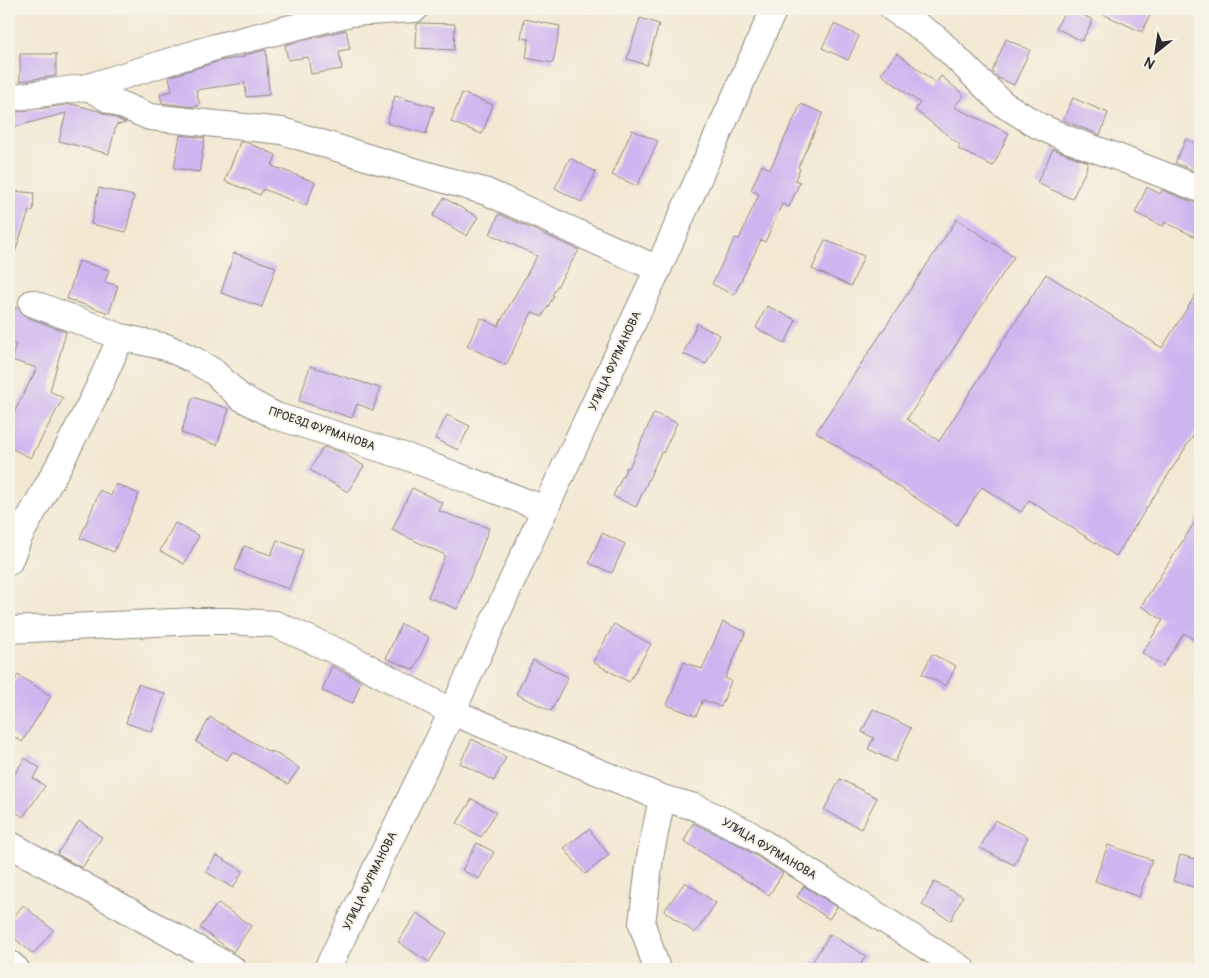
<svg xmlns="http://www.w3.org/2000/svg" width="1209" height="978" font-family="Pangolin,sans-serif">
	<rect width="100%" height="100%" fill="#f7f3e8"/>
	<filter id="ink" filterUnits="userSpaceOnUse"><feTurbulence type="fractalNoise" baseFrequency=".02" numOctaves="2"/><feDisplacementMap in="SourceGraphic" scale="10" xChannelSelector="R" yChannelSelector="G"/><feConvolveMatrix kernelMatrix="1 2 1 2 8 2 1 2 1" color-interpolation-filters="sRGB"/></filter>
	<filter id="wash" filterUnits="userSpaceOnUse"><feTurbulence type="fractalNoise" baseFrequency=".0096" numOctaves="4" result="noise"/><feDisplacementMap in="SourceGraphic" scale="20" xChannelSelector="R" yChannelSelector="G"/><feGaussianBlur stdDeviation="1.12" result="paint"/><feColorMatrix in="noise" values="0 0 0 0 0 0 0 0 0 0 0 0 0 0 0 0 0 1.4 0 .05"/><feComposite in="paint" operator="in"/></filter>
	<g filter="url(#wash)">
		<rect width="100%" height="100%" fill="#f2e9d3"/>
		<g id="blocks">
			<g fill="#cdb5f0">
				<path d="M1066,9H1071L1093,20L1082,41L1056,28Z"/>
				<path d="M1092,9H1153L1142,32Z"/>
				<path d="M640,18L659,24L647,65L627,59Z"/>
				<path d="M524,19L560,26L553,63L526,58L529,39L521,38Z"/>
				<path d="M419,23L455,24L454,50L416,48L417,24Z"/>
				<path d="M834,24L859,36L848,60L822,48Z"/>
				<path d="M346,30L350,49L339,51L342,69L311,74L308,57L288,60L285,45Z"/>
				<path d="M1006,39L1030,50L1014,85L998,78L992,72Z"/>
				<path d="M266,50L269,95L246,97L245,83L196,90L200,105L194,107L162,103L160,94L172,91L169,77L219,61L244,57V55Z"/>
				<path d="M897,53L936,83L941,76L964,95L954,107L1009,133L993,166L958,149L960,145L915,110L920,103L881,74Z"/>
				<path d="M20,54H56V76L20,81Z"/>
				<path d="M462,93L493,105L482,134L451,122Z"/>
				<path d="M395,96L434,107L426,134L387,123Z"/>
				<path d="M1073,98L1108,113L1100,135L1063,120Z"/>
				<path d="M72,104L99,111L126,123L116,125L109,154L59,141L66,113L14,127L10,113Z"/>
				<path d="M801,104L823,113L798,167L800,169L795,180L800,182L789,207L782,204L765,242L761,240L734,295L712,284L735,238L739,239L759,194L751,190L762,165L770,169Z"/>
				<path d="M632,130L658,141L637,186L612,175Z"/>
				<path d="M180,135L205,138L199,172L174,168Z"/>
				<path d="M1186,139L1200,145V173L1175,163Z"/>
				<path d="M240,142H246L276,155L272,166L315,182L306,206L263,189L260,195L225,181Z"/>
				<path d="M1053,149L1088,162L1086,167L1087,168L1072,199L1037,183Z"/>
				<path d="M570,158L596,172L581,202L555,188Z"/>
				<path d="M1147,187L1160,194L1162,190L1195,203L1200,204V239L1165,222L1163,226L1135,213Z"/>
				<path d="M99,188L134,196L126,232L91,224Z"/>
				<path d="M13,191L34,193L33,211H29L15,252L9,251V236Z"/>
				<path d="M444,198L478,217L467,236L433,216Z"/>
				<path d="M499,214L579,250L552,295L554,296L542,317L532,312L506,365L467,346L481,318L498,326L537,256L490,234Z"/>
				<path d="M957,219L1014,257L907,419L939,441L1046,274L1162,348L1200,288V425L1116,556L1029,500L1021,512L982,487L957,525L816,432Z"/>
				<path d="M825,240L864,256L851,286L812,269Z"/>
				<path d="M234,253L276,267L262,307L221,293Z"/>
				<path d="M79,261L109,270L105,282L118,286L109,313L67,299Z"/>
				<path d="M9,306L18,308L21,313L27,317L66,332L50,391L63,398L31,458L9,447V422L37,368L11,360L16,344L9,343Z"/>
				<path d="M767,306L796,320L785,343L756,328Z"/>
				<path d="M697,324L720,335L706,364L683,354Z"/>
				<path d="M310,366L380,388L373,410L357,404L352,418L299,401Z"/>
				<path d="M193,397L229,409L217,445L181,433Z"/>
				<path d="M654,413L677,423L663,453L661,452L636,507L613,496L627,467L629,468Z"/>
				<path d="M447,415L470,426L458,450L435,439Z"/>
				<path d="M323,447L341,452L364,466L348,492L310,470Z"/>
				<path d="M116,484L139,494L114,552L80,538L100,490L111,496Z"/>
				<path d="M412,488L443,503L439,511L489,528L476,563L457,609L428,597L445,555L392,530Z"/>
				<path d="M1200,514V644L1184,633L1163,666L1142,653L1163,620L1141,606Z"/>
				<path d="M175,523L199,536L184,564L160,551Z"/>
				<path d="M602,533L625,544L612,573L589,563Z"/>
				<path d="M277,540L303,550L289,589L235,570L244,546L271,555Z"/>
				<path d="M723,622L746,632L725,678L731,681L721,707L703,700L696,716L667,705L684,662L702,669Z"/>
				<path d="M401,624L429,637L414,670L386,658Z"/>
				<path d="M614,624L651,644L629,682L593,662Z"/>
				<path d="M932,654L956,666L946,686L922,674Z"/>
				<path d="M533,660L568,677L551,711L516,694Z"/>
				<path d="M332,666L361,681L353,703L322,691Z"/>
				<path d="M18,675L51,696L22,742L9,733V690Z"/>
				<path d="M138,684L165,694L152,732L126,723Z"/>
				<path d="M873,709L911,728L895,762L868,749L874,738L862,732Z"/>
				<path d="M210,717L271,753L272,751L299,768L288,784L233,751L227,760L196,742Z"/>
				<path d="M472,739L506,757L494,781L460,763Z"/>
				<path d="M25,758L40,768L33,778L45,786L23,817L9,807V782Z"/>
				<path d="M840,779L877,798L861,829L824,810Z"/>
				<path d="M472,799L496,812L481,837L457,823Z"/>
				<path d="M995,820L1028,837L1014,865L980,848Z"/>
				<path d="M79,821L102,837L82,868L57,854Z"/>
				<path d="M693,823L739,845L783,873L769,895L684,841Z"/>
				<path d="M589,829L609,855L585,874L564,848Z"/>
				<path d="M477,843L494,852L479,879L462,870Z"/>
				<path d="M1108,845L1152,860L1139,897L1095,881Z"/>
				<path d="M216,855L243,871L233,888L206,872Z"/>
				<path d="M1180,855L1200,860V889L1173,881Z"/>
				<path d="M685,882L716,903L695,933L664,911Z"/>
				<path d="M934,882L963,896L951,920L922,905Z"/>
				<path d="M804,886L837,907L829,919L797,897Z"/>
				<path d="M218,903L251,926L233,952L200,928Z"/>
				<path d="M23,905L53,930L33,954L9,934V923Z"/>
				<path d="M417,913L447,933L429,962L398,942Z"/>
				<path d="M830,934L866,956L858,969H808Z"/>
			</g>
		</g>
	</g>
	<g filter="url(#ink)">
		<use href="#blocks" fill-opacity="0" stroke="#8e8a7f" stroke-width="1"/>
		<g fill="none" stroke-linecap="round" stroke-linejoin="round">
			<g stroke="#8e8a7f" stroke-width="28">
				<g id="minor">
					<path d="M893,9L936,38L1003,104L1039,126L1070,140L1120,158L1200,189"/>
					<path d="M88,87L110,100L150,117L282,131L386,163L487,192L658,269"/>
					<path d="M9,98L88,87L215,47L351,13L415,9"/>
					<path d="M32,303L121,337"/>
					<path d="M9,562L19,537L59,465L96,393L121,337L166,347L194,360L214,372L240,397L276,416L407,457L545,509"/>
					<path d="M9,630L196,621H230L275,624L347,656L452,712L662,798L695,807L746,832L962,969"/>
					<path d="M9,844L233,969"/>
					<path d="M9,963L16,969"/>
					<path d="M327,969L452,712L545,509L658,269L774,9"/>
					<path d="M657,969L642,924L650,857L662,798"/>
				</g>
			</g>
			<use href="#minor" stroke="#fff" stroke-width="26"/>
		</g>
	</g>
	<g text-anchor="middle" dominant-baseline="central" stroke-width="4" stroke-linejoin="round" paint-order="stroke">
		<g font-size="12" fill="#2b2b2b" stroke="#f7f3e8">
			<text transform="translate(615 361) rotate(-65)">УЛИЦА ФУРМАНОВА</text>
			<text transform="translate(322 429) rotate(19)">ПРОЕЗД ФУРМАНОВА</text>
			<text transform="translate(769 849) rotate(31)">УЛИЦА ФУРМАНОВА</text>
			<text transform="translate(370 881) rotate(-64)">УЛИЦА ФУРМАНОВА</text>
		</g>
	</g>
	<rect width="1209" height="978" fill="none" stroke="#f7f3e8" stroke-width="30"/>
	<g transform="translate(1156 52) rotate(210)" stroke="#f7f3e8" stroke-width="4" paint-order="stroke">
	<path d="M0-4L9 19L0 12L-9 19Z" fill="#2b2b2b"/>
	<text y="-8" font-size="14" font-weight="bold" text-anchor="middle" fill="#2b2b2b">N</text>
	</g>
</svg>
